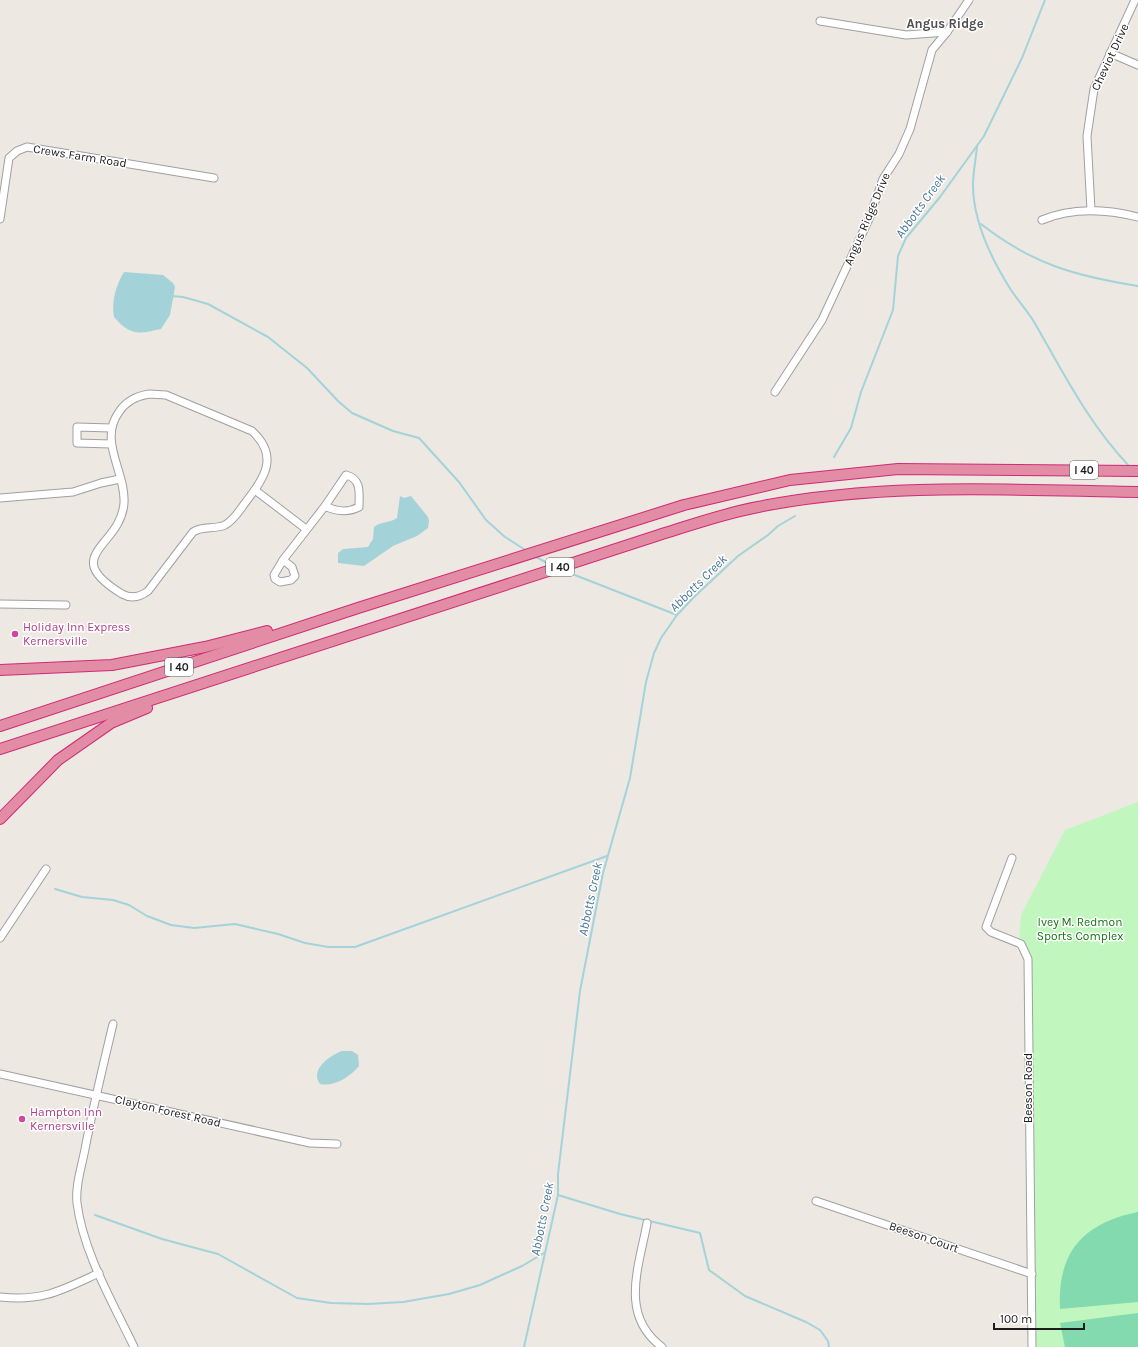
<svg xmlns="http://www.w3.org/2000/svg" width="1138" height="1347" font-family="Karla,sans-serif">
	<rect width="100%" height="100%" fill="#ede8e2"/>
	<path fill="#c1f7bf" d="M1138,802V1347H1032L1028,959L1019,943L1021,915L1065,830Z"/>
	<g fill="#82daae">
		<path d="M1138,1212V1302L1060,1309C1057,1252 1083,1223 1138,1212Z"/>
		<path d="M1138,1313V1347H1065L1060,1323Z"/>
	</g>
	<g fill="#a3d3d9">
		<path d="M124,272L163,275L173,283L175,287L170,315L161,329C139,334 130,336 114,317C111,302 116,285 124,272Z"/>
		<path d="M400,496L404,498L411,496L428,517L429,521L428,528L417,536L393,546L364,566L338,563V553L343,549L368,547L373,539L374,527C382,521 390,523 397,518Z"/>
		<path d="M342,1051H352L358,1055L359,1066C350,1077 334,1087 320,1084C309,1069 331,1055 342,1051Z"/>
	</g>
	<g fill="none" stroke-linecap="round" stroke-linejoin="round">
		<g stroke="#a3d3d9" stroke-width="2">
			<path d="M977,146C976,159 973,172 973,185C973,222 992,260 1011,290C1019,302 1030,314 1037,327C1065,376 1090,425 1129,466"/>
			<path d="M981,224C1032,264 1075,276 1138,286"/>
			<path d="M171,296L183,297L208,304L268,337L307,368L338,401L352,413L393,431L419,438L459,482L486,520L505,537L527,551"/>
			<path d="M834,457L851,428L861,392L893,310L898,256L906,238L940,197L984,136L1022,58L1045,0"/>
			<path d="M534,556L553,566"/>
			<path d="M562,570L677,615"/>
			<path d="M55,889L82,897L113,900L129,905L147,916L171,925L194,928L235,924L278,934L305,943L328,947H355L607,856"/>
			<path d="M558,1195L620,1214L700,1233L709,1270L745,1296L806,1322L820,1330L828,1341L829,1347"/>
			<path d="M95,1215L162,1239L218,1254L297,1298L331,1303L368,1304L403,1302L449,1294L480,1285L522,1266L544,1253"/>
			<path d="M524,1347L558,1195V1174L580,991L603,873L630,778L646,682L654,653L661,638L677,615L694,597L738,556L768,535L778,526L795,516"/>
		</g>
		<g stroke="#a0a0a0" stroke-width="9">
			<g id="minor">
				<path d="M820,21L906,35L947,32"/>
				<path d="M1110,53L1138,65"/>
				<path d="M1091,210L1087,136L1094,89L1135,0"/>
				<path d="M0,219L9,158L17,151L27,147L214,178"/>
				<path d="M1042,220C1073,207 1105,209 1138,217"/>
				<path d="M775,392L822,320L869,219L883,179L899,154L910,129L932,50L947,32L969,0"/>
				<path d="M149,394L166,395L252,431C280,457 264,478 245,503C239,511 234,520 225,525C214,530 203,525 193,532L148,591C140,597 131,599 122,594C58,555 121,547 124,503C126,472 98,441 119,412C126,401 137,396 149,394Z"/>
				<path d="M111,444L77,443V427L111,428"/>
				<path d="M346,475C362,479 359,493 359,507C348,513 335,511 325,506Z"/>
				<path d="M255,490L306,529"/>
				<path d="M0,498L73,492L101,483L120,479"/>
				<path d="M283,560L325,506"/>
				<path d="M283,560L292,567L295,576L291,580L280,582L275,579L274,575Z"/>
				<path d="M0,604L66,605"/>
				<path d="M1012,858L986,927L991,932L1021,944L1028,959L1032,1347"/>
				<path d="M0,938L46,869"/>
				<path d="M113,1024C103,1066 93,1107 85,1149C82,1166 75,1185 77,1203C83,1252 113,1303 134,1347"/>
				<path d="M0,1074L310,1143L337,1144"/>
				<path d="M816,1201L1032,1274"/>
				<path d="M647,1223C639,1267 619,1315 662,1347"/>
				<path d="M0,1297C42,1302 62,1290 99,1273"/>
			</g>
		</g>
		<g stroke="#cf2a75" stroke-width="12">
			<g id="highway">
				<path d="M0,670L112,665L205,647L267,631"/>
				<path d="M0,726L358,608L684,505L790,480L898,469L1138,471"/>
				<path d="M0,749L659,535C691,525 725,513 758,507C882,482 1013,490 1138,492"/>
				<path d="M0,819L58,760L111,723L147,708"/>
			</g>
		</g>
		<use href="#minor" stroke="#fff" stroke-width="7"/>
		<use href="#highway" stroke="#e28ca5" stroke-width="10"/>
	</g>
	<g fill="#d1479c" stroke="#fff" stroke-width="1.5">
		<circle cx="15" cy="634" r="4"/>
		<circle cx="22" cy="1119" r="4"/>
	</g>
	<g text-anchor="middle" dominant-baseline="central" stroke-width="3" stroke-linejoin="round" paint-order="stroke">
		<g fill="#fff" stroke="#606060" stroke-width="1">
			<rect x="1070" y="461" width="28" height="18" rx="3"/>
			<rect x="546" y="558" width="28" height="18" rx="3"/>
			<rect x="165" y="658" width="28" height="18" rx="3"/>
		</g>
		<g font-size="11" font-weight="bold" fill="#1c1c1c">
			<text x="1084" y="470">I 40</text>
			<text x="560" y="567">I 40</text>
			<text x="179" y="667">I 40</text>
		</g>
		<g font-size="12" fill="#1c1c1c" stroke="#fff">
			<text transform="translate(1110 57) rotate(-65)">Cheviot Drive</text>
			<text transform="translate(80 156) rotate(9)">Crews Farm Road</text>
			<text transform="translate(867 219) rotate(-67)">Angus Ridge Drive</text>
			<text transform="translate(1028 1088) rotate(-90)">Beeson Road</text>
			<text transform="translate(168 1111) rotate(13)">Clayton Forest Road</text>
			<text transform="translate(924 1237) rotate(19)">Beeson Court</text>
		</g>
		<g font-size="12" fill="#b23c85" stroke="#fff" text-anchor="start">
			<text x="23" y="627">Holiday Inn Express<tspan x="23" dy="14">Kernersville</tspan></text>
			<text x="30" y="1112">Hampton Inn<tspan x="30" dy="14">Kernersville</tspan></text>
		</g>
		<g font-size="12" fill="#12740f" stroke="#fff">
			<text x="1080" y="922">Ivey M. Redmon<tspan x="1080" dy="14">Sports Complex</tspan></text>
		</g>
		<g font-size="13" font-weight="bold" fill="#4f4f4f" stroke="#fff">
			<text x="945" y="23">Angus Ridge</text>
		</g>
		<g font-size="13" font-style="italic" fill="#477898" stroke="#fff">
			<text transform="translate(920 206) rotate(-54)">Abbotts Creek</text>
			<text transform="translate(698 583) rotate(-45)">Abbotts Creek</text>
			<text transform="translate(590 899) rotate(-78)">Abbotts Creek</text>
			<text transform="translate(542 1219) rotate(-79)">Abbotts Creek</text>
		</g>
	</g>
	<path d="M994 1323v6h90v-6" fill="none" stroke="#1c1c1c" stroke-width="2"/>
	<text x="1000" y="1323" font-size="12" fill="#1c1c1c" stroke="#ffffff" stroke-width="3" paint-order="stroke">100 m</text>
</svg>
